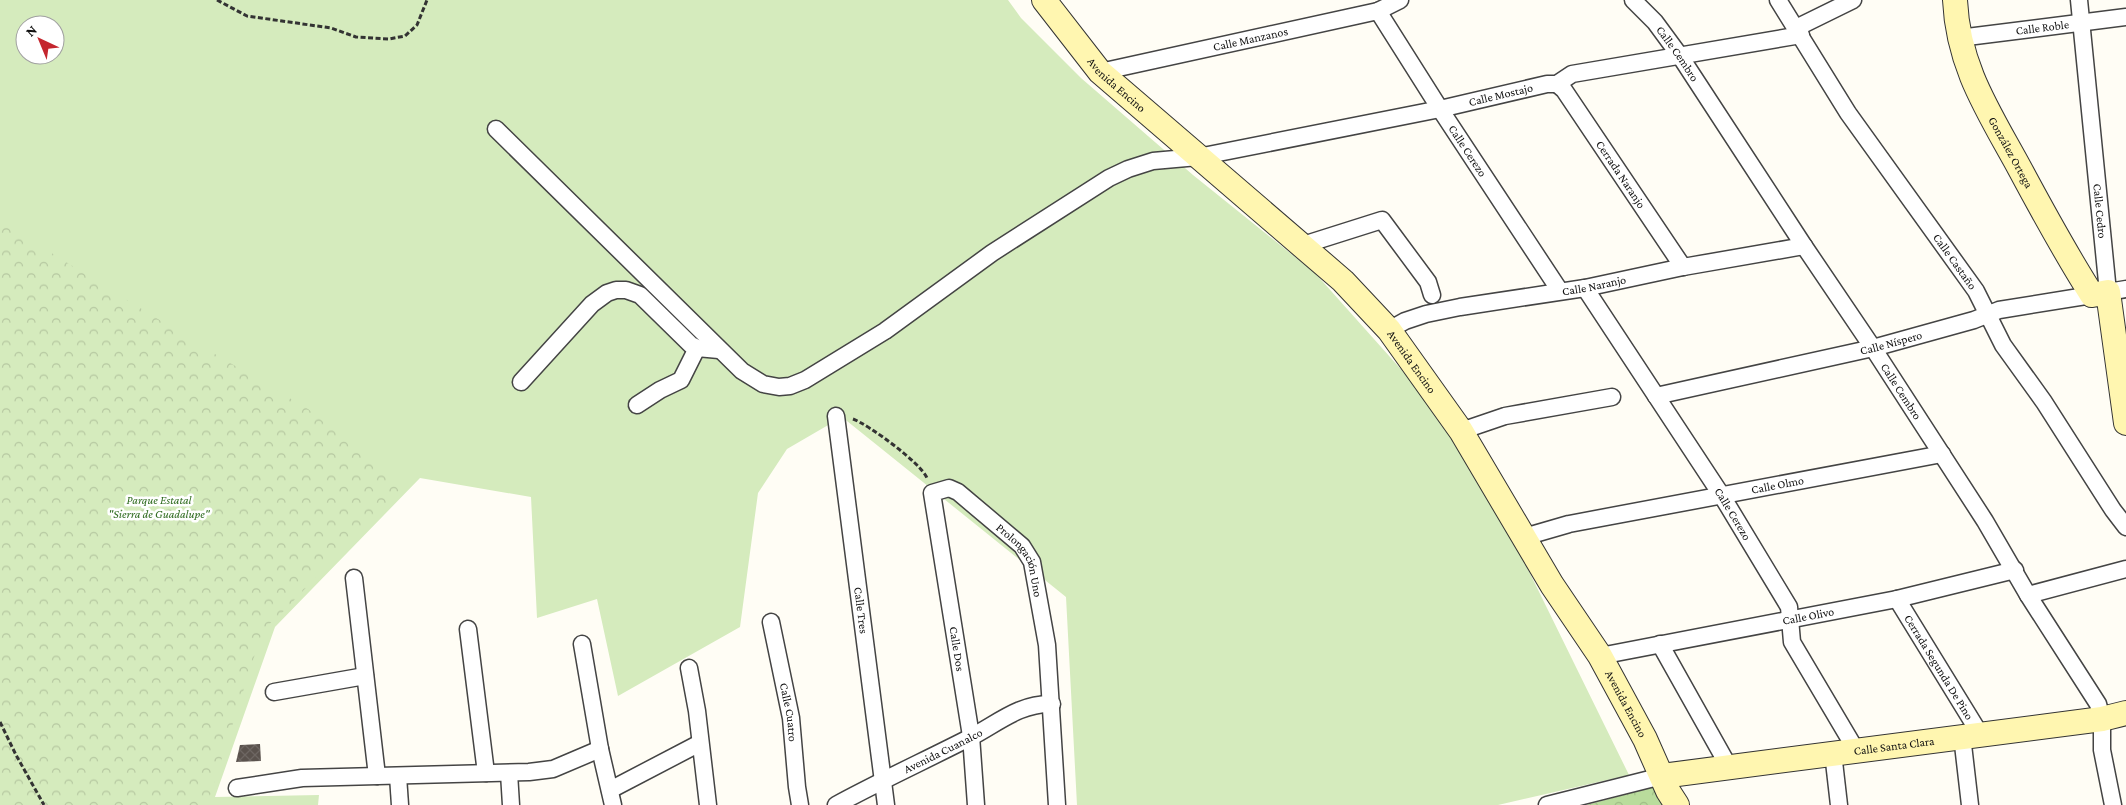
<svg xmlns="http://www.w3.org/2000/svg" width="2126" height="805" font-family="'Crimson Pro',serif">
	<defs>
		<pattern id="forest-crowns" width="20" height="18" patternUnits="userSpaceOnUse" patternTransform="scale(1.25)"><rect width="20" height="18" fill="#b9dc9c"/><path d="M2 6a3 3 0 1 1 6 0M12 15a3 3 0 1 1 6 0" fill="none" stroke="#9ebc85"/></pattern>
		<pattern id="park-crowns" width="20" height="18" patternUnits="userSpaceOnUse" patternTransform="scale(1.25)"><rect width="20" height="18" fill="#d5ebbd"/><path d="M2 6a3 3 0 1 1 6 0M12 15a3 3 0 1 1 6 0" fill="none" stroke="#b6c8a1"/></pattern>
		<pattern id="building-cross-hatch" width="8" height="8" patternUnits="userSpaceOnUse" patternTransform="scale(1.25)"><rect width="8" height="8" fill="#5a524d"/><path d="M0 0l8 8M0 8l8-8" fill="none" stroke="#6d6662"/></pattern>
	</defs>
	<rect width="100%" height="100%" fill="#fffdf5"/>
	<path fill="#d5ebbd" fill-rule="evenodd" d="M0,0H1008L1021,18L1081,78L1193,175L1315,273L1465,441L1629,775L1498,805H1077L1066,597L842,417L787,449L758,493L740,627L618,696L597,599L537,618L531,497L420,478L275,627L215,797L319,795L318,805H0ZM25,25H55V55H25Z"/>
	<path fill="url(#forest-crowns)" d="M1654,787L1665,805H1586Z"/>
	<path fill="url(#park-crowns)" d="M0,221L203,347L308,409L402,487L279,616L263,629L207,805H0Z"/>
	<path fill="url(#building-cross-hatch)" d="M260,744L261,761L236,762L240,745Z"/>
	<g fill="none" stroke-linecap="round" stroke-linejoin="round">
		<g stroke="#444" stroke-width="19">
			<g id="street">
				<path id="s1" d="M1633,0L1655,22L1680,56L1804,246L1873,348L1985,521L2028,595L2098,704L2102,719V750L2113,805"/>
				<path id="s2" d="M1778,0L1848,113L1976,291L2003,345L2044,402L2113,510L2126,527"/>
				<path id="s3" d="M2079,0L2108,292L2126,289"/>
				<path id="s4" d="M1378,11L1440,109L1560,291"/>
				<path d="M1796,28L1853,0"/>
				<path id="s5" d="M1959,38L2126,17"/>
				<path id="s6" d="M1100,72L1378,11L1400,0"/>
				<path id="s7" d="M1557,84L1564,90L1683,267"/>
				<path id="s8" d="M496,129L742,371L763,384L779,387L790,386L805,380L885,331L992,253L1109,178L1128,169L1153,161L1198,157L1440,109L1547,84H1557L1572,74L1801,35"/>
				<path d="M1303,245L1382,220L1428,282L1432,295"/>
				<path id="s9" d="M1585,288L1722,496L1789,607L1792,642L1856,750"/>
				<path id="s10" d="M1389,330L1405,321L1426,314L1460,307L1585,288L1683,267L1804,246"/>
				<path d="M521,382L592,304L607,293L616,290H626L640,295L691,345L697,348L719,350"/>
				<path id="s11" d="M1656,396L1873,348L1974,320L1999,310L2092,295"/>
				<path d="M637,405L660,390L681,380L697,348"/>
				<path id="s12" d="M836,416L886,805"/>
				<path d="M1461,431L1505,416L1612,397"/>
				<path id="s13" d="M1524,537L1569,524L1942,454"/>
				<path d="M354,578L377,776"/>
				<path d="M2028,595L2126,569"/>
				<path id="s14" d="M1897,599L1980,734"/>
				<path id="s15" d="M771,622L791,718L797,787L800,805"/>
				<path d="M468,629L486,773"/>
				<path d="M582,644L600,749L613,805"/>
				<path d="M1660,644L1729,767"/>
				<path id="s16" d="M1600,656L1897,599L2015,570"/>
				<path d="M689,668L697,711L708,805"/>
				<path d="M274,692L365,676"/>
				<path d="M1962,736L1970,805"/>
				<path d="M1833,753L1839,805"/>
				<path d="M509,773L511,805"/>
				<path d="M398,776L400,805"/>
				<path d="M237,788L302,778L529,772L553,769L600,749"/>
				<path d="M610,790L700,743"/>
				<path id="s17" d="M836,805C880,781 926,760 971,737C998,723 1020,703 1052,704"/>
				<path id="s18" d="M976,805L971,736L932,493L949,488L958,492L1022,546L1032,562L1047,645L1057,805"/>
				<path d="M1547,805L1662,776"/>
			</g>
		</g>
		<g stroke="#333" stroke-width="26">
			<g id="secondary">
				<path id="s19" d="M1044,0L1100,72L1343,281L1389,330L1461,431L1552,585L1600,656L1645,739L1668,791L1677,805"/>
				<path id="s20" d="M1955,0C1958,67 1989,112 2020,169C2043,212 2066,254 2092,295L2108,292L2126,423"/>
				<path id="s21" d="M1662,776L2102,719L2126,713"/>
			</g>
		</g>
		<g stroke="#333" stroke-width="3" stroke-dasharray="5 2.5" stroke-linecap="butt">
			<path d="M217,0L247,16L331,28L356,37L389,39L405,36L417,25L427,0"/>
			<path d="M853,419C869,425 921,463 927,478"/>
			<path d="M0,722L16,755L44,805"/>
		</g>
		<use href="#street" stroke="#fff" stroke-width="16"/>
		<use href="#secondary" stroke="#fff6b0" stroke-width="24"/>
	</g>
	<g text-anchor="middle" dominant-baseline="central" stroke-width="5" stroke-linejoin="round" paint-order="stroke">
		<g font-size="12" fill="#111" stroke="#fff">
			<text stroke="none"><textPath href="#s5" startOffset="84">Calle Roble</textPath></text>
			<text stroke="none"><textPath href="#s6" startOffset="154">Calle Manzanos</textPath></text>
			<text stroke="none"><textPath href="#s1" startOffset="70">Calle Cembro</textPath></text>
			<text stroke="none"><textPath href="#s19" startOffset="112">Avenida Encino</textPath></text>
			<text stroke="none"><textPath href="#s8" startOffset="1180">Calle Mostajo</textPath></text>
			<text stroke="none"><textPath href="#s4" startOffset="166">Calle Cerezo</textPath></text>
			<text stroke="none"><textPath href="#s20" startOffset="164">González Ortega</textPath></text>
			<text stroke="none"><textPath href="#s7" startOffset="111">Cerrada Naranjo</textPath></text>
			<text stroke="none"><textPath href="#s3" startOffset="212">Calle Cedro</textPath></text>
			<text stroke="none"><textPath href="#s2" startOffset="316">Calle Castaño</textPath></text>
			<text stroke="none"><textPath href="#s10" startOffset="211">Calle Naranjo</textPath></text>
			<text stroke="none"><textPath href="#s11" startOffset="241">Calle Níspero</textPath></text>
			<text stroke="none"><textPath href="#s19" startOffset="518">Avenida Encino</textPath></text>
			<text stroke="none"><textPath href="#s1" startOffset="475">Calle Cembro</textPath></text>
			<text stroke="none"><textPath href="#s13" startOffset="259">Calle Olmo</textPath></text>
			<text stroke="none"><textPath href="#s9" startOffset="270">Calle Cerezo</textPath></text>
			<text stroke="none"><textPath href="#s18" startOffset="438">Prolongación Uno</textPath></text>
			<text stroke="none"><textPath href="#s12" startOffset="196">Calle Tres</textPath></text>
			<text stroke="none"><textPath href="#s16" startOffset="212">Calle Olivo</textPath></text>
			<text transform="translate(957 649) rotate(81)">Calle Dos</text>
			<text stroke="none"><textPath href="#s14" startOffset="80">Cerrada Segunda De Pino</textPath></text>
			<text stroke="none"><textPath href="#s19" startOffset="922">Avenida Encino</textPath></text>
			<text stroke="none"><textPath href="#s15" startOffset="92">Calle Cuatro</textPath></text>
			<text stroke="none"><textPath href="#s21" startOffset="234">Calle Santa Clara</textPath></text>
			<text stroke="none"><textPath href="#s17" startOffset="120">Avenida Cuanalco</textPath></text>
		</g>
		<g font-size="12" font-style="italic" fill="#2f6b1f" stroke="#fff">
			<text x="159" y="500">Parque Estatal<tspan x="159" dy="14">"Sierra de Guadalupe"</tspan></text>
		</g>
	</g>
	<g transform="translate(40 40) rotate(316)"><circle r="24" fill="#ffffff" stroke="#a0a0a0"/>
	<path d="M0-4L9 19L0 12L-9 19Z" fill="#c4262e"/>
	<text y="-8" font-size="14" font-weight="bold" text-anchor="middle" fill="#111111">N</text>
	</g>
</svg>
